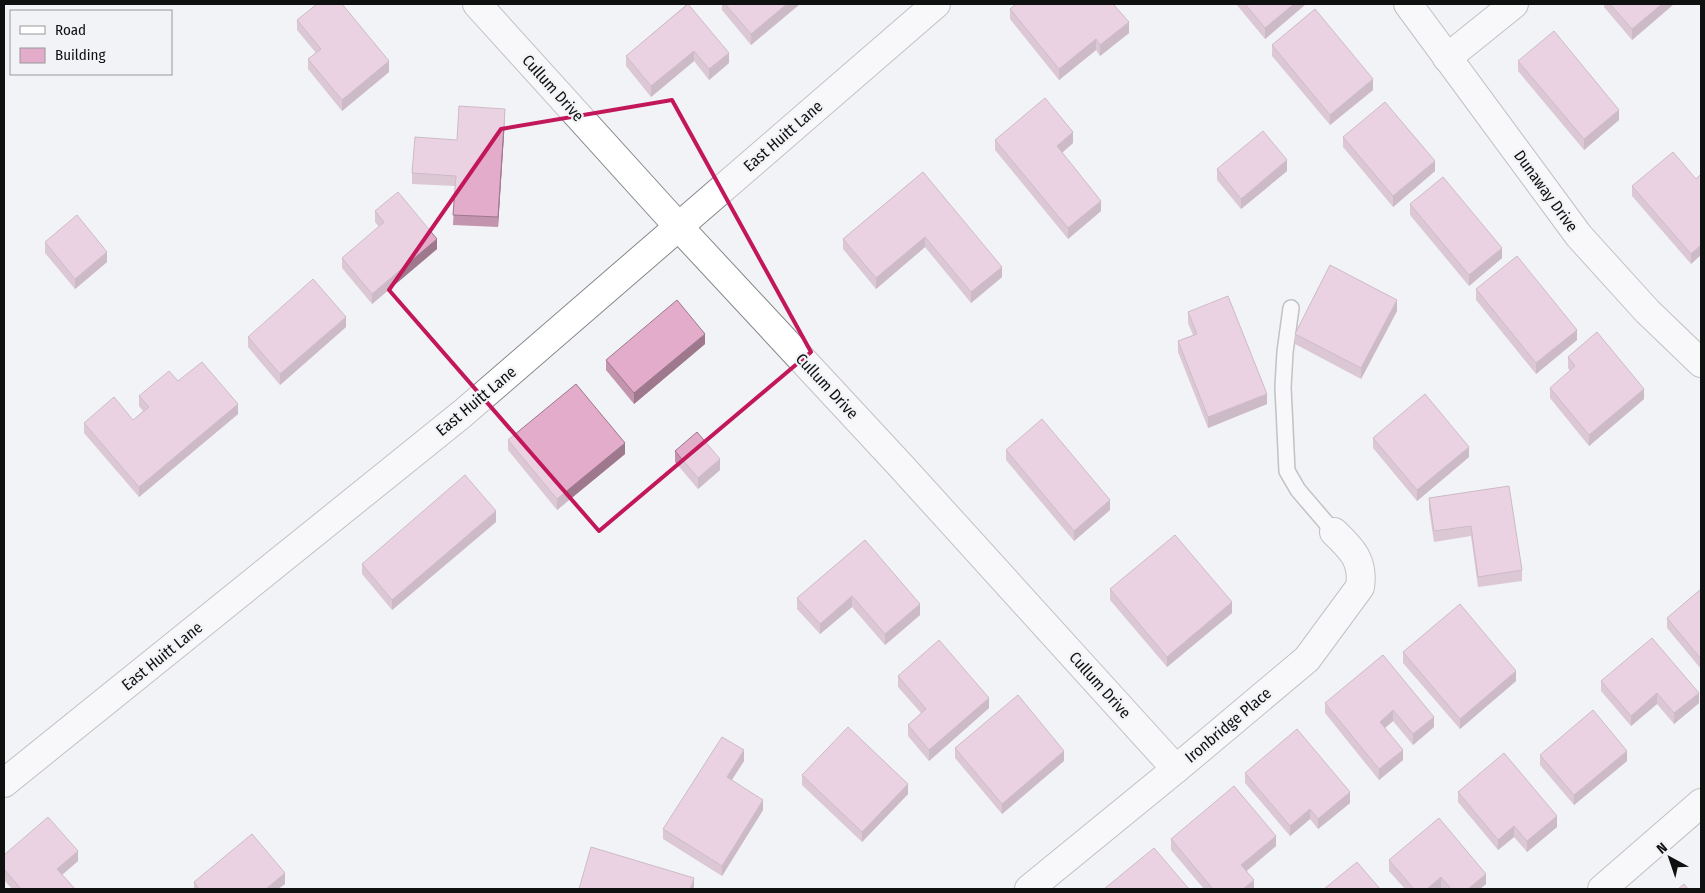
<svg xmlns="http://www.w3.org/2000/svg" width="1705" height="893" font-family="'Fira Sans Condensed',sans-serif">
	<rect width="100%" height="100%" fill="#f2f3f6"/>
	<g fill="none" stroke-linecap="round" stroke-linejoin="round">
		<g stroke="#868789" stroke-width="18">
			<path id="lane" d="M1291,308L1285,352L1283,387L1287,471L1298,490L1334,532"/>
		</g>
		<g stroke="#868789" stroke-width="30">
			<g id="street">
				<path d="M477,4L678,226L901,466L1176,769"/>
				<path d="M1408,4L1579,236L1647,311L1701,363"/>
				<path d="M1447,58L1514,4"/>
				<path d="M1029,889L1176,769L1307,659L1360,587C1364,561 1352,549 1334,532"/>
				<path d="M1602,889L1701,803"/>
			</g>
		</g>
		<g stroke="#868789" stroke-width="30">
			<path id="secondary" d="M4,783L462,414L936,4"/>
		</g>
		<use href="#lane" stroke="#fff" stroke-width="15"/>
		<use href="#street" stroke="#fff" stroke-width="28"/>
		<use href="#secondary" stroke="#fff" stroke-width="28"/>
	</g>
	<g fill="#c294ae">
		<path d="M687,4L729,63L709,80L694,61L651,97L626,66V56Z"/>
		<path d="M722,4H800L751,45L722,10Z"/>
		<path d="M1236,4H1306L1265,39Z"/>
		<path d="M1604,4H1674L1632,40L1604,7Z"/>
		<path d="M1010,9L1129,33L1100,56L1096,50L1059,80L1010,19Z"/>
		<path d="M297,20L389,72L342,111L308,69V59L316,53L297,30Z"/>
		<path d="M1272,45L1373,90L1330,125L1272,56Z"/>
		<path d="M1518,61L1619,120L1584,150L1518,71Z"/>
		<path d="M505,119L498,227L453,225L455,186L412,184V173L457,140Z"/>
		<path d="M1343,137L1435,171L1393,207L1343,147Z"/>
		<path d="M995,140L1073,143L1062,153L1101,211L1068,239L995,150Z"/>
		<path d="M1217,169L1287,171L1241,209L1217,180Z"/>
		<path d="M923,172L1002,277L971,303L925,247L876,289L843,249V239Z"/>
		<path d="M1696,179L1691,264L1632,196V186Z"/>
		<path d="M1410,204L1502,258L1469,286L1410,215Z"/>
		<path d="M375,211L437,249L372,304L342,268V258L379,227L375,222Z"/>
		<path d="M45,242L107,262L75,289L45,253Z"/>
		<path d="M1476,289L1577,340L1536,374L1476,300Z"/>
		<path d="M1397,311L1361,379L1295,344V334Z"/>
		<path d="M1188,312L1267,404L1208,428L1178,352V341L1193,335L1188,323Z"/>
		<path d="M346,327L280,385L248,347V337Z"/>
		<path d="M705,344L634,404L606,370V360Z"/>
		<path d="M1568,357L1644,399L1589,446L1550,398V388L1570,371L1568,368Z"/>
		<path d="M178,381L238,414L139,497L84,433V423L133,420L143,411L139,406V396Z"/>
		<path d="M1373,438L1469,457L1417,501L1373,448Z"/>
		<path d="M508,440L625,454L557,510L508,450Z"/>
		<path d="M1006,450L1110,510L1074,541L1006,460Z"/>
		<path d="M675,451L720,470L698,489L675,462Z"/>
		<path d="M1509,486L1522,570V581L1478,587L1471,536L1434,542L1429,509V498Z"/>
		<path d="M496,522L392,610L362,574V564Z"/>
		<path d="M865,540L920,615L885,645L852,607L820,634L797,609V598Z"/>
		<path d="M1110,589L1232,613L1167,667L1110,600Z"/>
		<path d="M1701,589V669L1667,628V618Z"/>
		<path d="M1403,652L1516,681L1460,729L1403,663Z"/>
		<path d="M1383,655L1434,727L1413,745L1393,721L1385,728L1403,760L1379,780L1325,713V703Z"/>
		<path d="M898,676L989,708L929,761L908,736V725L921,713L898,687Z"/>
		<path d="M1601,681L1699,703L1674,724L1657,704L1631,726L1601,691Z"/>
		<path d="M955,748L1064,761L1002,814L955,758Z"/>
		<path d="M1540,755L1627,761L1574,805L1540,765Z"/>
		<path d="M744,761L732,780L763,810L722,876L663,839V829Z"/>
		<path d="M1245,773L1350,803L1318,829L1310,819L1290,836L1245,783Z"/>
		<path d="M802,775L908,794L862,842L802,785Z"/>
		<path d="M1458,792L1557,827L1527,852L1514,837L1498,850L1458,802Z"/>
		<path d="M1171,839L1276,846L1247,871L1254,889H1204L1171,850Z"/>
		<path d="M4,855L78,861L62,875L75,889H12L4,880Z"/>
		<path d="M1389,860L1486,884L1480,889H1442L1441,888L1439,889H1405L1389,871Z"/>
		<path d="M194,882L285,884L278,889H194Z"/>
	</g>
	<g fill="#9e788d">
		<path d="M787,4H800L751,45V34Z"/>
		<path d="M1294,4H1306L1265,39V28Z"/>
		<path d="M1662,4H1674L1632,40V29Z"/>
		<path d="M1129,22V33L1100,56V45Z"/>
		<path d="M1096,39V50L1059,80V69Z"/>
		<path d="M694,51V61L651,97V86Z"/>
		<path d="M729,53V63L709,80V69Z"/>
		<path d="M389,61V72L342,111V100Z"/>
		<path d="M1373,79V90L1330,125V115Z"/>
		<path d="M505,109V119L498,227V217Z"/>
		<path d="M1619,110V120L1584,150V139Z"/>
		<path d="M1073,132V143L1057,157V146Z"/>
		<path d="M1287,160V171L1241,209V199Z"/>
		<path d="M1435,161V171L1393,207V196Z"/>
		<path d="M1101,201V211L1068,239V228Z"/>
		<path d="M925,237V247L876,289V278Z"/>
		<path d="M437,239V249L372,304V294Z"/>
		<path d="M1701,245V255L1691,264V254Z"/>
		<path d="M1502,248V258L1469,286V275Z"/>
		<path d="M107,252V262L75,289V279Z"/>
		<path d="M1002,267V277L971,303V292Z"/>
		<path d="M1397,300V311L1361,379V368Z"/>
		<path d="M346,317V327L280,385V374Z"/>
		<path d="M1577,330V340L1536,374V363Z"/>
		<path d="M705,334V344L634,404V393Z"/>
		<path d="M1644,389V399L1589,446V435Z"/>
		<path d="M1267,394V404L1208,428V417Z"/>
		<path d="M238,404V414L139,497V487Z"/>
		<path d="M625,443V454L557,510V499Z"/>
		<path d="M1469,447V457L1417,501V490Z"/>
		<path d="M720,459V470L698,489V478Z"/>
		<path d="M1110,500V510L1074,541V531Z"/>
		<path d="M496,511V522L392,610V600Z"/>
		<path d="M852,596V607L820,634V624Z"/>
		<path d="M1232,602V613L1167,667V657Z"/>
		<path d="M920,604V615L885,645V634Z"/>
		<path d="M1516,671V681L1460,729V719Z"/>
		<path d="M1657,693V704L1631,726V716Z"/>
		<path d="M1699,693V703L1674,724V713Z"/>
		<path d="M989,698V708L929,761V750Z"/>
		<path d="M1393,710V721L1380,732V722Z"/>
		<path d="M1434,717V727L1413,745V734Z"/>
		<path d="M744,750V761L727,787V777Z"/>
		<path d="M1403,750V760L1379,780V769Z"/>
		<path d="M1064,751V761L1002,814V804Z"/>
		<path d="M1627,751V761L1574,805V795Z"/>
		<path d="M908,784V794L862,842V832Z"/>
		<path d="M1350,792V803L1318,829V819Z"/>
		<path d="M763,800V810L722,876V866Z"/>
		<path d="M1310,809V819L1290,836V826Z"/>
		<path d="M1557,816V827L1527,852V841Z"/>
		<path d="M1514,826V837L1498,850V840Z"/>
		<path d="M1276,836V846L1241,875V865Z"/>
		<path d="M78,851V861L57,879V869Z"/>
		<path d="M285,873V884L278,889H266Z"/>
		<path d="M1486,874V884L1480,889H1468Z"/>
		<path d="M1441,877V888L1439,889H1427Z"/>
		<path d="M694,878V889H690Z"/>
		<path d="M1254,880V889H1243Z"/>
	</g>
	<g fill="#e2acca" stroke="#9e788d">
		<path d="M317,4H342L389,61L342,100L308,59L321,49L297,20Z"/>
		<path d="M688,4L729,53L709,69L694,51L651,86L626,56Z"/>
		<path d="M725,4H787L751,34Z"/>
		<path d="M1016,4H1113L1129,22L1100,45L1096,39L1059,69L1010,9Z"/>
		<path d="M1245,4H1294L1265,28Z"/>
		<path d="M1610,4H1662L1632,29Z"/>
		<path d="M1315,9L1373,79L1330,115L1272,45Z"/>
		<path d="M1554,31L1619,110L1584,139L1518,61Z"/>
		<path d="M1045,98L1073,132L1057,146L1101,201L1068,228L995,140Z"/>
		<path d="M1385,102L1435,161L1393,196L1343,137Z"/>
		<path d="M459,106L505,109L498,217L453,215L456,176L412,173L415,137L457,140Z"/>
		<path d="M1263,131L1287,160L1241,199L1217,169Z"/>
		<path d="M1673,152L1696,179L1701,174V245L1691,254L1632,186Z"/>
		<path d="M923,172L1002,267L971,292L925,237L876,278L843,239Z"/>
		<path d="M1443,177L1502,248L1469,275L1410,204Z"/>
		<path d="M398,192L437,239L372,294L342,258L384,222L375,211Z"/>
		<path d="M77,215L107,252L75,279L45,242Z"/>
		<path d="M1517,256L1577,330L1536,363L1476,289Z"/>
		<path d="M1330,265L1397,300L1361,368L1295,334Z"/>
		<path d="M313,279L346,317L280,374L248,337Z"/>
		<path d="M1228,296L1267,394L1208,417L1178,341L1197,334L1188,312Z"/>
		<path d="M677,300L705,334L634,393L606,360Z"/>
		<path d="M1597,332L1644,389L1589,435L1550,388L1575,366L1568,357Z"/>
		<path d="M202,362L238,404L139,487L84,423L114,397L133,420L149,407L139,396L169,371L178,381Z"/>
		<path d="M576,384L625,443L557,499L508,440Z"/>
		<path d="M1425,394L1469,447L1417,490L1373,438Z"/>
		<path d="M1042,419L1110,500L1074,531L1006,450Z"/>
		<path d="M697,432L720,459L698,478L675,451Z"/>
		<path d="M465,475L496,511L392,600L362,564Z"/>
		<path d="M1509,486L1522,570L1478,577L1471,526L1434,531L1429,498Z"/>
		<path d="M1175,535L1232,602L1167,657L1110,589Z"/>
		<path d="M865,540L920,604L885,634L852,596L820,624L797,598Z"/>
		<path d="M1701,589V659L1667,618Z"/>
		<path d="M1460,604L1516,671L1460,719L1403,652Z"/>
		<path d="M1652,638L1699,693L1674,713L1657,693L1631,716L1601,681Z"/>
		<path d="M939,640L989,698L929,750L908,725L926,709L898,676Z"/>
		<path d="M1383,655L1434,717L1413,734L1393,710L1380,722L1403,750L1379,769L1325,703Z"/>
		<path d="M1018,695L1064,751L1002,804L955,748Z"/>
		<path d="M1593,710L1627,751L1574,795L1540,755Z"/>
		<path d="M848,727L908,784L862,832L802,775Z"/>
		<path d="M1297,729L1350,792L1318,819L1310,809L1290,826L1245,773Z"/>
		<path d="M722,737L744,750L727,777L763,800L722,866L663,829Z"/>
		<path d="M1504,753L1557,816L1527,841L1514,826L1498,840L1458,792Z"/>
		<path d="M1234,786L1276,836L1241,865L1254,880L1243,889H1213L1171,839Z"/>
		<path d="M48,817L78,851L57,869L75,889H21L4,869V855Z"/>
		<path d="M1439,818L1486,874L1468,889H1451L1441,877L1427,889H1414L1389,860Z"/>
		<path d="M252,834L285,873L266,889H199L194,882Z"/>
		<path d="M591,847L694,878L690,889H579Z"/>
		<path d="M1154,848L1189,889H1104Z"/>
		<path d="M1357,862L1380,889H1324Z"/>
		<path d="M1684,884L1688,889H1678Z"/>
	</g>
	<path d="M0 0H1705V893H0ZM672,100L811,352L599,531L389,290L501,129Z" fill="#f2f3f6" fill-opacity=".55" fill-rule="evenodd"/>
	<path fill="none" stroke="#c2185b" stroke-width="4" stroke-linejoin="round" d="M672,100L811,352L599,531L389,290L501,129Z"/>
	<g text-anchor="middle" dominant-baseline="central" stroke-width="4.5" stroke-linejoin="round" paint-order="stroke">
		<g font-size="16" fill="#0f1010" stroke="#f2f3f6">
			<text transform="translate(553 88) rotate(48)">Cullum Drive</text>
			<text transform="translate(783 136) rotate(-41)">East Huitt Lane</text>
			<text transform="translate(1546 191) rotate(54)">Dunaway Drive</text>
			<text transform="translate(827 386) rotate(47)">Cullum Drive</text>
			<text transform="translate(476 401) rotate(-40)">East Huitt Lane</text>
			<text transform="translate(162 656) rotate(-39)">East Huitt Lane</text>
			<text transform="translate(1100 685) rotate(48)">Cullum Drive</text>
			<text transform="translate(1228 725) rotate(-40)">Ironbridge Place</text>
		</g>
	</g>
	<rect width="1705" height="893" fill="none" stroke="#0f1010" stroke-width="10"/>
	<rect x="10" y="10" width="162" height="65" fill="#f2f3f6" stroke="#97989a"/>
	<rect x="20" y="26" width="25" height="8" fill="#ffffff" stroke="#97989a"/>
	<text x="55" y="35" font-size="15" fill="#0f1010">Road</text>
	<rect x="20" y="48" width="25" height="15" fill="#e2acca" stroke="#97989a"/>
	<text x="55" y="60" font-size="15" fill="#0f1010">Building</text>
	<g transform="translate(1670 858) rotate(320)" stroke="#f2f3f6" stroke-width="4" paint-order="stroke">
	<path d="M0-4L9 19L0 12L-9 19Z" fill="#0f1010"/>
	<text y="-8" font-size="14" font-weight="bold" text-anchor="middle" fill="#0f1010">N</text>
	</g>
</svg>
